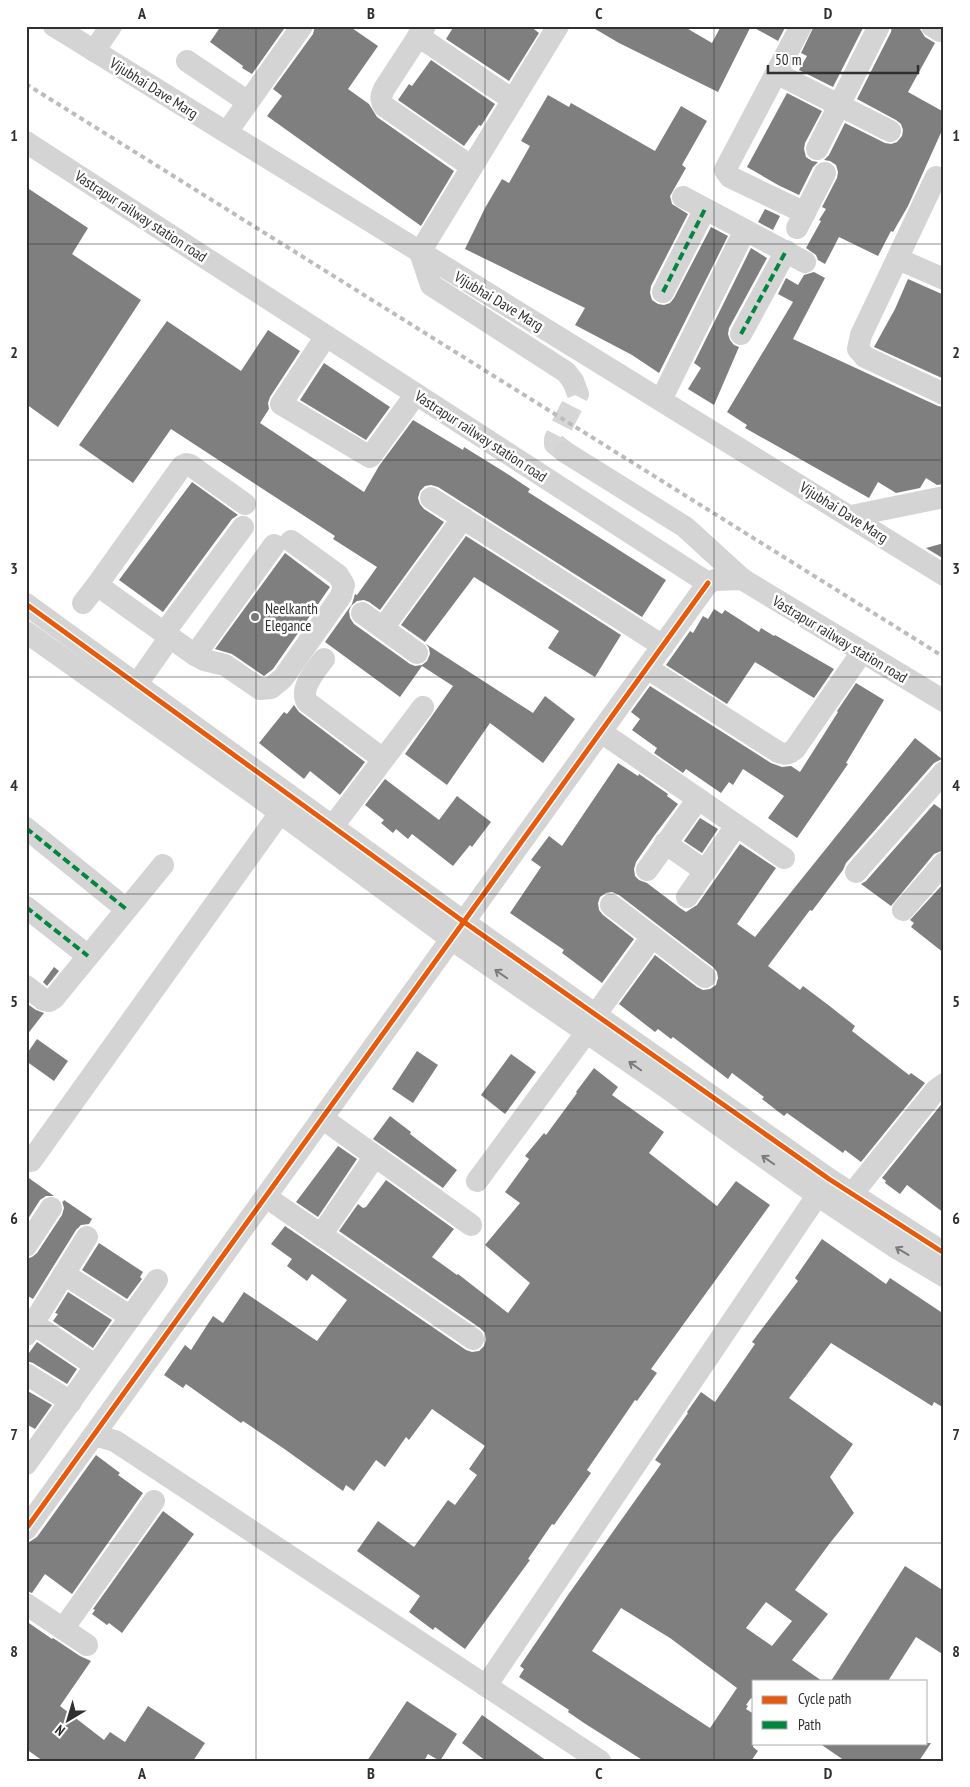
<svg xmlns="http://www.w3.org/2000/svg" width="970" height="1787" font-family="'PT Sans Narrow',sans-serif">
	<rect width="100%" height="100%" fill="#fff"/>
	<g fill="#7f7f7f" fill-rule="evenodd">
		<path d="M221,26H286L252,74L242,68L243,66L210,42Z"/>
		<path d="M315,26H349L378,46L348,89L369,104L377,117L454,171L421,226L267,116L282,96L273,89L313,34Z"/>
		<path d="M454,26H530L539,33L509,81L446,39Z"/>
		<path d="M590,26H683L712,43L721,26H751L718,92L619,43Z"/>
		<path d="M751,26H786L778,41Z"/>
		<path d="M814,26H864L833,87L799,70L807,56L801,53Z"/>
		<path d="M892,26H914L920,29L925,37L935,43L908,92L944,112V126L908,206L893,232L891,231L878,256L839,237L825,264L818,260L816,255L806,248L821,221L819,220L826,209L822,207L837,178L838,172L836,165L830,161L824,160L829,155L845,123L885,143L891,144L897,142L902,136L903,130L901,124L896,120L857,99L891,32Z"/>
		<path d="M431,60L495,104L481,126L479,125L464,146L398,100L409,84L412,86Z"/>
		<path d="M787,93L822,111L805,143L804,149L806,157L812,161L818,162L813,167L799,195L778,185L747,167Z"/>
		<path d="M548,95L569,107L571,103L655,151L681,106L707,121L682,165L686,168L670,196L672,204L688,214L651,286L650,293L652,300L658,304L664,305L670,303L674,298L711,227L728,236L659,373L632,355L575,325L585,308L465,249L485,208L502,179L509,183L530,146L521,141Z"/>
		<path d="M26,187L88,228L72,254L141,300L58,427L26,404Z"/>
		<path d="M765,209L780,216L773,230L758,222Z"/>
		<path d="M751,248L767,258L729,328L728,334L730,340L734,345L739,347L714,405L688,389L701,368L694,363Z"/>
		<path d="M814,272L825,278L793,339L938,406L944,407V484L937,485L926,478L920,488L896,493L878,482L869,498L745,428L747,425L727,412L793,302L778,294L786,278L798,285L804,275Z"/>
		<path d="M908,279L944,295V379L874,347L895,309Z"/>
		<path d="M167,321L241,371L268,330L300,351L270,397L268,403L269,409L260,423L364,492L379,466L413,420L463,450L464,447L506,473L530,489L528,492L666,580L642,617L438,487L431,485L425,486L420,491L418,498L420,504L424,509L444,522L380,610L369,602L364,600L357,601L351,606L349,611L350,618L354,624L410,664L415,666L422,665L427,661L430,654L429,648L426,644L533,713L545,696L575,719L543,763L490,723L447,785L405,754L453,686L422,666L400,697L325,642L352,604L355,594L357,595L377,567L333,539L335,536L171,429L133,483L79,445Z"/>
		<path d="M324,363L390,407L366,440L300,400Z"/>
		<path d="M192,482L238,515L232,519L163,612L119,580Z"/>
		<path d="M466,536L621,635L595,677L548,648L559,631L474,577L425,642L401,625Z"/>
		<path d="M944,543V559L926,548Z"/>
		<path d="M285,553L330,587L273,669L264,676L232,654L215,649Z"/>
		<path d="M714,609L722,614L725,610L759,632L761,628L774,636L775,635L834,669L814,698L755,662L727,704L666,665L690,631L693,633L703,616L708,619Z"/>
		<path d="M856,683L884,700L846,763L848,764L797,838L768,818L784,796L743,769L733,785L729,782L721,793L686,769L683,773L654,753L657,748L632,730L640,719L631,712L650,686L771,763L782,767L791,766L800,772L838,712L837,711Z"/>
		<path d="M294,705L299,712L365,762L340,795L310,771L304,779L259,743L284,712L287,714Z"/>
		<path d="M915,738L942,759L934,763L846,863L843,870L812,911L810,910L768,966L800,990L803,986L827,1004L855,1026L852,1031L909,1075L911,1073L925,1083L861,1162L845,1150L843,1153L787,1113L784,1116L762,1099L764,1097L732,1073L728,1079L673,1037L671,1039L658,1029L655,1032L619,1004L655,955L697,987L703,990L710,989L716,985L718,978L717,972L713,967L619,895L612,892L606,893L600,897L598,903L599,910L603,915L634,939L602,983L562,953L564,950L510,913L541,867L531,860L549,836L562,846L618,763L638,776L639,774L668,794L667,796L678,804L654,836L636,862L634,869L635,876L639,880L647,883L680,908L686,912L697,905L740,844L776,868L737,924L755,937Z"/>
		<path d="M385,779L439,820L457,796L491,822L472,847L470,845L453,866L412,834L408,839L396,829L393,833L381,823L384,820L365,805Z"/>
		<path d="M934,804L944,811V850L934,854L891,906L861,884L866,881Z"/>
		<path d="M700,818L718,829L702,853L684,841Z"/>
		<path d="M944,883V953L911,927L914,923L910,920Z"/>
		<path d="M54,967L59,971L47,986L43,982Z"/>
		<path d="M26,1003L36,1010L44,1013L26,1036Z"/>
		<path d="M37,1039L68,1061L54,1081L26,1061V1055Z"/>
		<path d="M417,1051L438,1065L413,1103L392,1089Z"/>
		<path d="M511,1054L536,1072L505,1114L481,1095Z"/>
		<path d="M594,1068L618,1087L612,1095L664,1132L649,1153L717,1206L736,1181L770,1205L651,1369L657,1373L637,1401L635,1400L587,1470L591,1473L554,1525L552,1524L528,1559L530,1560L465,1649L435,1627L433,1630L409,1612L420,1596L357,1551L378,1521L414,1547L448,1500L455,1505L477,1475L469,1469L485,1446L432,1409L409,1440L406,1437L385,1467L376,1460L354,1491L346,1485L343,1491L283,1448L243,1421L241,1423L186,1384L183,1388L164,1375L185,1345L191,1350L213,1316L223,1323L244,1292L317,1341L347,1300L312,1274L307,1281L287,1266L292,1259L271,1244L285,1226L466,1350L472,1352L479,1351L484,1346L486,1340L485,1333L480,1328L339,1231L358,1204L363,1208L366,1207L386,1180L454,1229L432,1257L457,1275L458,1274L508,1313L530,1283L485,1245L520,1203L505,1192L529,1159L525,1156L544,1133L546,1135L577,1093L576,1092Z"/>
		<path d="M944,1101V1213L907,1185L900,1194L885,1183L886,1181L882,1178Z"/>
		<path d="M390,1116L411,1132L410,1134L457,1170L443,1188L373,1139Z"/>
		<path d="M338,1146L357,1159L318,1217L296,1202Z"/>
		<path d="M26,1176L54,1196H46L40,1200L26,1222Z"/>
		<path d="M64,1200L92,1219L89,1224L81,1225L76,1230L33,1299L26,1295V1259L32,1257L37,1253L62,1215L64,1208L62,1201L63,1202Z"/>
		<path d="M822,1239L886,1284L890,1278L944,1314V1408L934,1402L932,1406L831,1343L789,1398L853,1444L830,1477L854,1513L830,1543L795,1590L828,1614L792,1660L822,1681H754V1700L751,1698L746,1705L748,1706L746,1709L754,1714L753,1747L758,1751L751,1761H644L584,1723L568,1712L569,1710L519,1677L524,1669L520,1666L568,1595L661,1464L655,1460L688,1413L687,1412L701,1392L715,1402L755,1344L752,1342L798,1281L795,1278ZM766,1602L792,1621L772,1646L746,1628ZM621,1608L670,1638L737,1688L710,1728L592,1651Z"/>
		<path d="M99,1243L143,1272L140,1277L142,1279L127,1299L82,1270Z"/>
		<path d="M68,1292L112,1320L93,1348L53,1321L58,1314L55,1313Z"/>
		<path d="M37,1342L77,1369L67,1384L33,1363L26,1361V1357Z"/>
		<path d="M26,1390L52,1405L35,1429L26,1424Z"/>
		<path d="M96,1455L120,1473L118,1475L143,1493L72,1594L45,1574L32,1593L26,1591V1544L37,1537Z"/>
		<path d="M163,1511L194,1534L122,1633L109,1623L107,1625L92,1614L95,1610L93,1609Z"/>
		<path d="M905,1566L944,1591V1655L916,1637L888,1681H831Z"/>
		<path d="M26,1621L52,1639L53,1638L80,1656L91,1661L60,1706L104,1740L110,1732L125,1742L148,1706L205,1743L193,1761H43L26,1749Z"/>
		<path d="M407,1701L457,1734L440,1761L428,1754L424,1761H367Z"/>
		<path d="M482,1715L506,1732L547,1761H486L462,1743Z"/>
		<path d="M819,1743H931L919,1761H845Z"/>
	</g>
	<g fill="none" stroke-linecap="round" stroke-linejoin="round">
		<path stroke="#d6d6d6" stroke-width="22" stroke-dasharray="22 11" stroke-linecap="butt" d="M565,452L555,444V439L578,394L573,381"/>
		<g stroke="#d4d4d4" stroke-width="22">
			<path d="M54,26L944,575"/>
			<path d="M425,26L384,89C381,96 380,99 384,106L472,167"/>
			<path d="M558,26L420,252L431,285L566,372L573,381"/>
			<path d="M801,26L725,170L730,177L805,213"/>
			<path d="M932,26L940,31"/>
			<path d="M418,36L513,100"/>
			<path d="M94,51L111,26"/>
			<path d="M187,61L248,102"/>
			<path d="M776,73L890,131"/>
			<path d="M227,132L302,26"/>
			<path d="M26,142L708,583L715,580L742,579L944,701"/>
			<path d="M817,149L879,26"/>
			<path d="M936,177L861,335L858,349L865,357L944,394"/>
			<path d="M683,197L805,262"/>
			<path d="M797,228L825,173"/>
			<path d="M898,259L944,279"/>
			<path d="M663,292L705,209"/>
			<path d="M741,334L786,251"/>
			<path d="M326,336L281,404L370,457L416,394"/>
			<path d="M661,400L745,230"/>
			<path d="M565,452L685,527L742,579"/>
			<path d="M431,498L663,646"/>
			<path d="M851,516L944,497"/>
			<path d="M97,585L182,466L186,464L190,465L245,504"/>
			<path d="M83,603L97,585L195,655L204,660L225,665L260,689L271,688L283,678L341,596L344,585L338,575L291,541"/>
			<path d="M26,604L464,922L829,1179L944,1253"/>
			<path d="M362,613L417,653"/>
			<path d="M383,628L463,518"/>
			<path d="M26,632L256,795L451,939L667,1088L817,1195L895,1247L944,1276"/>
			<path d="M164,633L243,527"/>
			<path d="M195,655L274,545"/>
			<path d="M324,659C316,670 299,688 307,702L383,759"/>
			<path d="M647,668L778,752C785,755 789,754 795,749L862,652"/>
			<path d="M137,684L170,637"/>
			<path d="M601,732L784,858"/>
			<path d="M333,826L423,707"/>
			<path d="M26,828L126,909"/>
			<path d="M665,843L705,871"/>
			<path d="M647,870L698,799"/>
			<path d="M856,872L944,772"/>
			<path d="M687,897L736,826"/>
			<path d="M611,905L705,977"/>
			<path d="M26,907L88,956"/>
			<path d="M903,910L944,863"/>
			<path d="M26,986L44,1000L49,1001L54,998L163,865"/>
			<path d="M596,1014L652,937"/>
			<path d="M322,1118L471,1225"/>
			<path d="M31,1161L280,813"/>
			<path d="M477,1181L586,1033"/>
			<path d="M852,1194L936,1090L944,1084"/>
			<path d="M266,1197L473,1339"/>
			<path d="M321,1235L375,1156"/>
			<path d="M26,1246L51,1208"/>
			<path d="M64,1274L131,1317"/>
			<path d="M26,1319L96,1366"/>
			<path d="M26,1335L87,1237"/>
			<path d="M26,1374L71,1402"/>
			<path d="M94,1435L115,1441L600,1761"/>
			<path d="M26,1464L157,1280"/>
			<path d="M26,1529L708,583"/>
			<path d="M26,1604L87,1645"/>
			<path d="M63,1629L154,1501"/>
			<path d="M486,1686L825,1184"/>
		</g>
		<path stroke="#bcbcbc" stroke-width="4" stroke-dasharray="5 4" stroke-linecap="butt" d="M26,84L944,657"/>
		<g stroke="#00873e" stroke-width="4" stroke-dasharray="8 4" stroke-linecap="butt">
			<path d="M663,292L705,209"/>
			<path d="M741,334L786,251"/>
			<path d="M26,828L126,909"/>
			<path d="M26,907L88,956"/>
		</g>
		<g stroke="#fff" stroke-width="8">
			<g id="cycleway">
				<path d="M26,604L464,922L829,1179L944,1253"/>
				<path d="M26,1529L708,583"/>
			</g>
		</g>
		<use href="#cycleway" stroke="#e8590c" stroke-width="5"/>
	</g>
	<defs><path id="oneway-shaft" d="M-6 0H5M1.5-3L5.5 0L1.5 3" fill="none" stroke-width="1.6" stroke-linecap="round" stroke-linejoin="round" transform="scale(1.25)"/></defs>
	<g stroke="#7a7a7a">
		<use href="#oneway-shaft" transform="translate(501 974) rotate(-145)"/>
		<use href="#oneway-shaft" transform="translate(635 1066) rotate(-145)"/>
		<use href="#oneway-shaft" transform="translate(768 1160) rotate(-145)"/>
		<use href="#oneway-shaft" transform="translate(902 1251) rotate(-149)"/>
	</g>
	<path fill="none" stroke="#303030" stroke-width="1" stroke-opacity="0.55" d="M256,26V1761M485,26V1761M714,26V1761M26,244H944M26,460H944M26,677H944M26,894H944M26,1110H944M26,1326H944M26,1543H944"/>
	<circle fill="#787878" stroke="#fff" stroke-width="2" cx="255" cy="617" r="5"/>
	<g text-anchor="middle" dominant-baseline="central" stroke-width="5" stroke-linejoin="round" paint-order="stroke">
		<g font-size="15" fill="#303030" stroke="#fff">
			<text transform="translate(154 88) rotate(32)">Vijubhai Dave Marg</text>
			<text transform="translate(141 216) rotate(33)">Vastrapur railway station road</text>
			<text transform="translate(499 301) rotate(31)">Vijubhai Dave Marg</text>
			<text transform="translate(481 436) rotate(33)">Vastrapur railway station road</text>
			<text transform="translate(844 512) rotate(32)">Vijubhai Dave Marg</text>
			<text transform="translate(840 639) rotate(31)">Vastrapur railway station road</text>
		</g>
		<g font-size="15" fill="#303030" stroke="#fff" text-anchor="start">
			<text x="265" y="608">Neelkanth<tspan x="265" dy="17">Elegance</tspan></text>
		</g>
	</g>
	<rect width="970" height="1787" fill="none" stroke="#ffffff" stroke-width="55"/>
	<rect x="752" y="1680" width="175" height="65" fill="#ffffff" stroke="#acacac"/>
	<rect x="762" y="1696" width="25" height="8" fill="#e8590c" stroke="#acacac"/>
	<text x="798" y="1704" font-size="15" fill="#303030">Cycle path</text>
	<rect x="762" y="1721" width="25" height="8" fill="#00873e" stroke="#acacac"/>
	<text x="798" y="1730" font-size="15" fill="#303030">Path</text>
	<g transform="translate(68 1720) rotate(218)" stroke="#ffffff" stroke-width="4" paint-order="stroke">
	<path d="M0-4L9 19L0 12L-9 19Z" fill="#303030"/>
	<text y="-8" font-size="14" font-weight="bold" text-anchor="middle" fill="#303030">N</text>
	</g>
	<path d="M768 65v8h150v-8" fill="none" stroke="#303030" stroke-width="2.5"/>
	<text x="775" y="65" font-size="15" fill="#303030" stroke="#ffffff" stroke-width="4" paint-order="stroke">50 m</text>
	<rect x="28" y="28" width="914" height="1732" fill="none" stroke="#303030" stroke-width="2"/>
	<g font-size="16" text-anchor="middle" font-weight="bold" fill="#303030">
		<text x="142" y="19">A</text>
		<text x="371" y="19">B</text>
		<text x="599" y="19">C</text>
		<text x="828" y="19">D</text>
		<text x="14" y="141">1</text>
		<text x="956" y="141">1</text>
		<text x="14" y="358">2</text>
		<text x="956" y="358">2</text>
		<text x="14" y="574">3</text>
		<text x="956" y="574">3</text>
		<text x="14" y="791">4</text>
		<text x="956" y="791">4</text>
		<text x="14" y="1007">5</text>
		<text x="956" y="1007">5</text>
		<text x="14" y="1224">6</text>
		<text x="956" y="1224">6</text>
		<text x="14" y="1440">7</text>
		<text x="956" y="1440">7</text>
		<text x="14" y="1657">8</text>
		<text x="956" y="1657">8</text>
		<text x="142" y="1779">A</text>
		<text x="371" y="1779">B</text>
		<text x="599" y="1779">C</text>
		<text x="828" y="1779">D</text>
	</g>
</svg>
